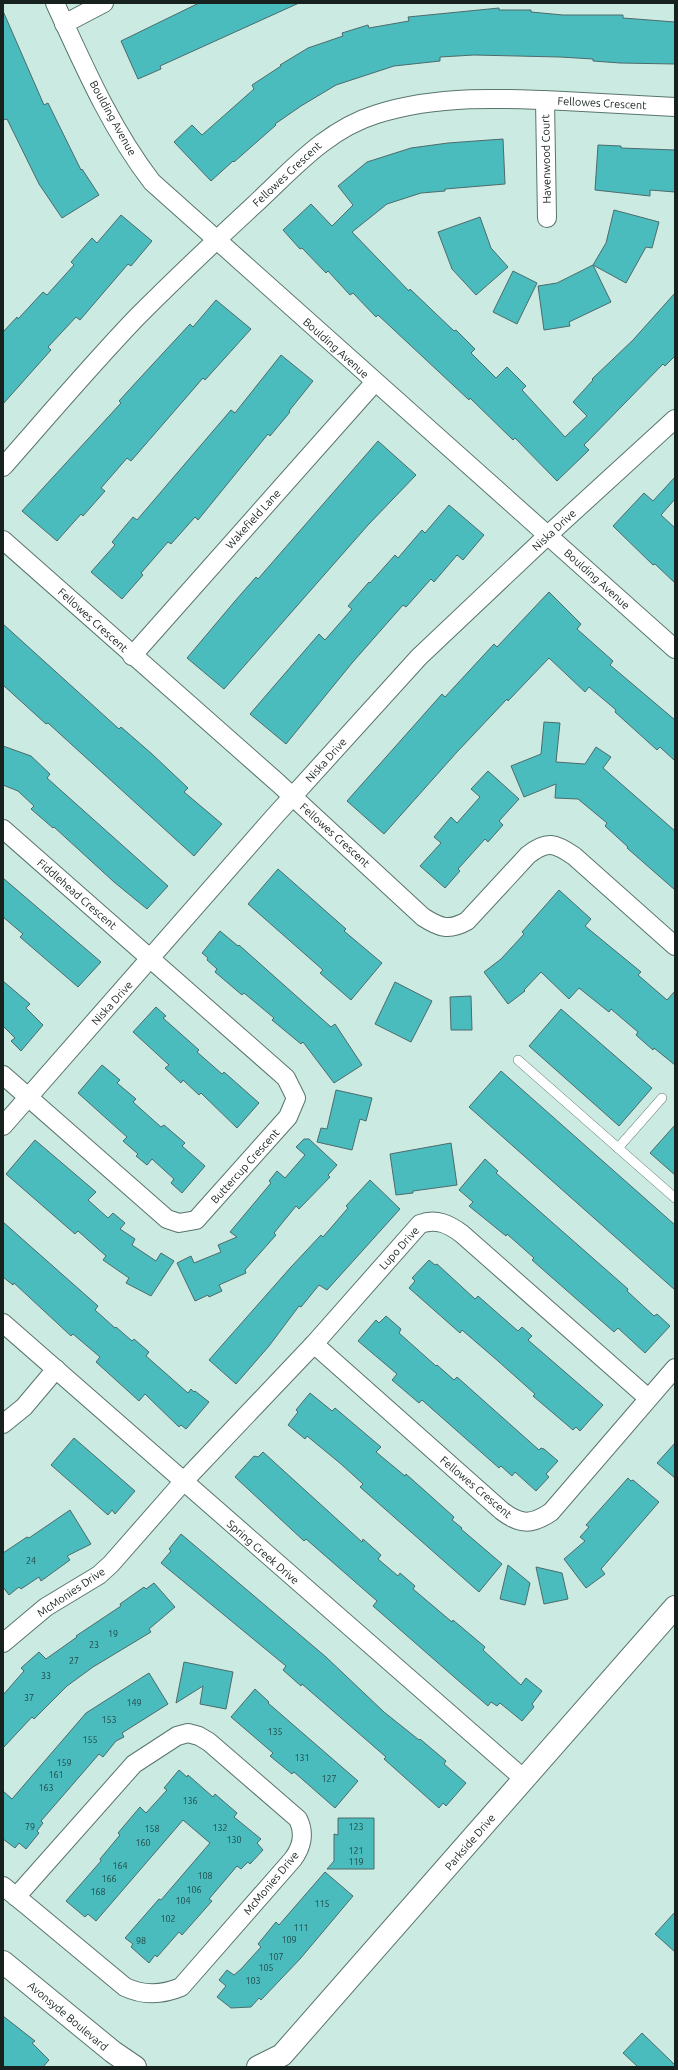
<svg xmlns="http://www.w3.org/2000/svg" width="678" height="2070" font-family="Ubuntu,sans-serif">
	<rect width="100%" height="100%" fill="#cbeae1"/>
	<g fill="#4abcbe" stroke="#4d6b6c">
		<path d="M199,3H299L160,66L161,69L138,79L121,41Z"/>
		<path d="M499,8V10H531V12L563,15H623V18L675,22V64L620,63L593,61V59L560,57L474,55L440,57V61L394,66L336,85L301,106L275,124L276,125L234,162L233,161L211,181L174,142L192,125L202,135L254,89L252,85L281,66L280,65L308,48L343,36L342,33L368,25L369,28L409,21L408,17Z"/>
		<path d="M3,11L44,105L48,103L81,170L82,169L99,195L62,218L39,184L7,119L3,120Z"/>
		<path d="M503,139L505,184L445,189V191L421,193L387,204L352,232L409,291L410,289L454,331L456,330L475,349L471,353L496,378L507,367L526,386L522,390L565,437L587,416L573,402L593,380L592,379L633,340L675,293V356L665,366L663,364L584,445L589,450L557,481L515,438L513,440L470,398L469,400L378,315L376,317L353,293L350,295L328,271L326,273L302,248L300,249L283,230L311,204L332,226L353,205L338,186L367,162L411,148L448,143Z"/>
		<path d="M598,145L621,146V148L675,150V192L650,190V196L595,190Z"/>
		<path d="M614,210L659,222L652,248L646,247L626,283L593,265L606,243Z"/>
		<path d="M121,215L152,241L131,266L128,264L80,320L76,317L48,347L51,350L3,404V332L17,317L18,319L43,292L47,295L74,265L71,262L92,238L97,243Z"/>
		<path d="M480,217L491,248L508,267L476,295L452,269L438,232Z"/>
		<path d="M593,265L611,302L569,322L570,326L544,330L538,286L557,283Z"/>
		<path d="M513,271L537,283L517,324L493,312Z"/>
		<path d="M216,300L251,329L205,380L203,378L131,461L127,458L101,488L105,491L83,516L81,514L57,541L22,511L121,403L119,401L140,378L190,324L193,327Z"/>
		<path d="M281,355L313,381L289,411L290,412L270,436L268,434L198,520L195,517L171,544L168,542L141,573L143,575L122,599L91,572L115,545L112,542L133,517L137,520L231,410L235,413Z"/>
		<path d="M378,441L416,475L368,525L224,689L187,658L235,601L256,577L258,579Z"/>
		<path d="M675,477V499L661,515L675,528V583L655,564L653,565L613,526L644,493L653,501Z"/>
		<path d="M449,505L484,535L463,560L457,555L434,582L431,579L406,607L403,605L352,663L286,744L250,714L319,634L325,640L352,609L348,606L369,582L370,583L395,555L398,558L422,530L425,533Z"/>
		<path d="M549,592L581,624L577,629L613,661L610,665L675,720V761L660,747L657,750L615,712L616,710L589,687L585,692L549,658L508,701L507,699L457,752L384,834L347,801L442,694L445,697L494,644L497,647Z"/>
		<path d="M3,624L119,729L121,727L152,754L188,788L184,792L222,824L194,856L48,723L46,724L3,685Z"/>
		<path d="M544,722L560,723L556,762L585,764L596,747L611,757L603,768L675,831V890L627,848L628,847L605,826L607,823L578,799L555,798L556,784L524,797L511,766L541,754Z"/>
		<path d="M3,746L31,756L50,774L47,778L168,886L147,909L114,882L54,827L53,828L31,809L34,806L18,791L3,785Z"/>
		<path d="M488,771L519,799L499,821L503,825L488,842L485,839L458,869L460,871L445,888L420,866L441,843L434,837L451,817L457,823L480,797L471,789Z"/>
		<path d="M278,869L346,929L344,931L382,963L351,1000L320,973L323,970L248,904Z"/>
		<path d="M3,878L101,962L78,987L20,937L23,934L3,917Z"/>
		<path d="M559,890L591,919L585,926L641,972L638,975L667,1000L675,991V1065L654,1048L653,1050L636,1035L638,1032L611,1009L609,1012L579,988L569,999L541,972L524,990L525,991L508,1004L484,972L501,959L524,934L522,932Z"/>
		<path d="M220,931L238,946L239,945L331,1027L335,1024L362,1065L334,1083L303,1042L301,1044L272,1020L274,1018L244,993L242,995L215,972L217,969L207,960L208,958L202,953Z"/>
		<path d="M3,981L30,1004L26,1008L43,1025L21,1051L11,1041L15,1038L3,1026Z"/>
		<path d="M395,982L432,1001L411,1042L375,1024Z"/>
		<path d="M471,996L472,1030H451L450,997Z"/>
		<path d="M156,1007L166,1016L163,1018L199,1050L197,1052L222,1074L224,1072L259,1103L237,1128L201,1093L199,1095L183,1080L181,1083L165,1068L169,1065L133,1032Z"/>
		<path d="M561,1009L652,1088L619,1126L529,1046Z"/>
		<path d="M102,1065L120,1080L117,1083L136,1099L133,1102L161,1127L164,1125L185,1143L182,1146L205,1166L182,1193L171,1183L174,1179L152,1159L147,1165L136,1156L138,1154L123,1141L127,1137L78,1093Z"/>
		<path d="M501,1071L675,1225V1290L469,1107Z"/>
		<path d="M336,1090L372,1098L366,1121L360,1119L352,1150L317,1142L321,1128L327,1129Z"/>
		<path d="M675,1125V1175L650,1153Z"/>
		<path d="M304,1139H309L337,1165L328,1175L330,1177L299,1209L296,1206L274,1233L276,1235L245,1270L246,1273L219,1285L222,1291L209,1297L208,1295L195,1301L177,1263L191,1256L194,1263L221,1252L218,1245L237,1237L230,1232L271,1183L269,1181L277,1171L285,1178L305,1155L296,1147Z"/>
		<path d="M35,1140L96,1192L88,1200L108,1218L113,1213L125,1223L120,1229L135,1239L132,1245L156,1261L161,1253L174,1261L151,1296L126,1283L129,1278L103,1260L106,1256L78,1231L75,1234L6,1174Z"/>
		<path d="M451,1143L457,1185L413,1191V1193L396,1195L390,1154Z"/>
		<path d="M485,1159L498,1171L496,1173L628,1289L627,1291L654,1316L657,1314L670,1326L645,1353L618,1328L614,1332L532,1260L534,1258L507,1234L506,1236L469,1206L473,1202L459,1190Z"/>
		<path d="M370,1180L400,1209L327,1290L319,1285L301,1307L299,1306L269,1346L236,1384L209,1360L291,1267L321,1235L323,1237L348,1208L346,1206Z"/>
		<path d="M3,1222L98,1306L95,1310L115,1328L116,1327L132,1341L134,1339L149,1352L146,1356L188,1393L191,1389L194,1392L195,1391L209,1402L186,1429L181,1425L179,1427L145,1394L139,1401L96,1362L100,1357L73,1334L71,1336L14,1283L13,1285L3,1277Z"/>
		<path d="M429,1260L435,1265L437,1264L475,1299L478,1296L518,1331L522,1327L532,1336L528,1340L603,1405L580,1431L576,1427L573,1430L533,1396L535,1394L498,1361L462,1330L460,1333L409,1288L415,1281L412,1278Z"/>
		<path d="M386,1316L401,1329L399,1333L436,1366L437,1365L454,1380L457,1377L539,1450L541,1448L544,1449L558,1461L546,1474L549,1477L536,1491L515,1472L512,1476L501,1466L499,1468L422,1400L419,1403L392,1380L397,1374L358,1341L376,1320L379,1323Z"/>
		<path d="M310,1393L332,1411L335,1408L381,1447L376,1452L405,1476L406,1474L434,1499L454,1517L452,1520L462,1528L461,1529L502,1564L479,1592L360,1487L363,1484L341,1464L307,1436L305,1439L288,1425L298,1412L296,1410Z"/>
		<path d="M74,1438L135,1491L115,1514L112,1510L108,1515L51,1465Z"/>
		<path d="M675,1443V1478L657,1463Z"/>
		<path d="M263,1452L362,1542L363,1539L381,1555L378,1559L398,1576L400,1573L415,1586L413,1589L452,1622L453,1620L485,1647L483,1650L521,1685L526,1678L542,1691L532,1704L534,1707L522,1721L500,1703L497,1706L491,1702L488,1706L461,1683L373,1606L377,1601L306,1539L304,1541L235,1477L254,1456L258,1457Z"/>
		<path d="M628,1478L631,1481L633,1480L659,1502L601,1569L605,1574L586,1588L564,1559L585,1541L580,1537L589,1527L586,1525Z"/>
		<path d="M70,1510L91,1544L67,1556L70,1560L41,1581L39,1577L21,1589L19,1587L9,1595L3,1587V1553L27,1537L29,1538Z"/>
		<path d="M181,1534L326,1657L384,1712L419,1740L420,1739L446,1761L444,1764L466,1783L446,1806L443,1803L439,1808L384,1759L386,1757L302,1684L301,1686L283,1670L286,1666L161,1563L171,1551L169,1549Z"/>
		<path d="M508,1565L530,1583L525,1605L500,1599Z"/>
		<path d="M536,1567L562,1573L568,1599L544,1604Z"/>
		<path d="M154,1583L175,1607L149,1629L151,1632L93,1667L67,1686L34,1719L32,1717L3,1748V1695L24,1671L21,1668L39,1652L46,1659L77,1637L76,1636L121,1606L120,1604L144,1587L146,1589Z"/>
		<path d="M184,1662L233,1672L226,1709L200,1704L203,1686L176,1703Z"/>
		<path d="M149,1673L168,1704L122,1733L124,1737L116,1741L103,1757L99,1754L41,1821L43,1823L37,1831L39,1833L26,1849L19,1843L15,1848L3,1839V1791L12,1799L86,1713Z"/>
		<path d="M255,1689L269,1702L268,1703L358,1781L335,1808L294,1772L292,1774L270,1756L273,1753L231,1717Z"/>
		<path d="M179,1770L187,1777L188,1775L213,1797L215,1794L237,1813L234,1817L261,1839L257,1843L263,1850L250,1864L248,1862L241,1869L237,1866L209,1899L212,1901L182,1935L179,1932L157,1957L155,1955L149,1963L131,1947L133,1944L125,1938L159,1899L161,1900L210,1843L183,1820L96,1921L88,1914L85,1917L66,1901L101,1861L100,1859L120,1835L118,1833L140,1807L146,1813L167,1790L164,1788Z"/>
		<path d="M338,1818H374V1869H327L334,1861V1834L338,1835Z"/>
		<path d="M325,1872L353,1896L300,1959L261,2000L259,1998L251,2007L231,2008L217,1997L226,1986L219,1980L227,1970L234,1975L241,1969L261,1947L258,1944L276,1922L279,1925Z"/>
		<path d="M675,1912V1952L655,1934Z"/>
		<path d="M3,2016L35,2041L32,2043L49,2060L43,2067H3Z"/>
		<path d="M642,2033L675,2065V2067H638L623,2053Z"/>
	</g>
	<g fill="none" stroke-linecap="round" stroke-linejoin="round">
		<g stroke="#59756d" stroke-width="10">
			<g id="service">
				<path d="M518,1060L675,1198"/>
				<path d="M618,1148L662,1098"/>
			</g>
		</g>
		<g stroke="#59756d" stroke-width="20">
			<g id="minor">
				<path d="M55,3C83,64 111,129 152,182L675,649"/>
				<path d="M64,24L104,3"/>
				<path d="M545,100L547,218"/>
				<path d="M3,467C47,417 91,365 137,317C175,279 214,242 253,206C291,171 325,130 377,114C438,95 501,98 564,101C601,103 638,105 675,107"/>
				<path d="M3,540L278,783L423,917C440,928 449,931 467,921L528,855C547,840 555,843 574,856L675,946"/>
				<path d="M132,656L375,382"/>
				<path d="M3,829L286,1078L296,1098L288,1117L196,1220L179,1223L167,1219L3,1075"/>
				<path d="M3,1126L273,818L419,657L548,535L675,419"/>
				<path d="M3,1323L524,1779"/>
				<path d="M314,1344L502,1511C520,1525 532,1525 551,1512L675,1368"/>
				<path d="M3,1424L24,1407L56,1369"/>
				<path d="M3,1643L46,1607L99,1575L111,1564L183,1482L314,1344L420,1224C436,1218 449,1224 462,1234L648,1398"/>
				<path d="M3,1886L30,1908L125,1987C144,1996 162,1995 181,1987L293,1859C302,1847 305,1833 298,1819L209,1742L199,1736L188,1733L177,1736L134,1764L16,1897"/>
			</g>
		</g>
		<g stroke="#59756d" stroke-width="24">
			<g id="secondary">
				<path d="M3,1962L113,2052L135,2067"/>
				<path d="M258,2067L282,2055L675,1607"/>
			</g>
		</g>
		<use href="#service" stroke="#fff" stroke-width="9"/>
		<use href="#minor" stroke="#fff" stroke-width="18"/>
		<use href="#secondary" stroke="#fff" stroke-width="22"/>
	</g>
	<g text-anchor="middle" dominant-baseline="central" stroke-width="3" stroke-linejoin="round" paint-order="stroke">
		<g font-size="9" fill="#244847">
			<text x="31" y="1561">24</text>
			<text x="113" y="1634">19</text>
			<text x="94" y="1645">23</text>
			<text x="74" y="1661">27</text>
			<text x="46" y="1676">33</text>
			<text x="29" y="1698">37</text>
			<text x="134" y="1703">149</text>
			<text x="109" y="1720">153</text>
			<text x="275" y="1732">135</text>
			<text x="90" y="1740">155</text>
			<text x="302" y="1758">131</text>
			<text x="64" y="1763">159</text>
			<text x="56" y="1775">161</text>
			<text x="329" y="1779">127</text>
			<text x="46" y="1788">163</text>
			<text x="190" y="1801">136</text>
			<text x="30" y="1827">79</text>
			<text x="356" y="1827">123</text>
			<text x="220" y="1828">132</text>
			<text x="152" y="1829">158</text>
			<text x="234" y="1840">130</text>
			<text x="143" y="1843">160</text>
			<text x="356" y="1851">121</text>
			<text x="356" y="1862">119</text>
			<text x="120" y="1866">164</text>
			<text x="205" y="1876">108</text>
			<text x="109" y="1879">166</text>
			<text x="194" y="1890">106</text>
			<text x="98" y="1892">168</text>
			<text x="183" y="1901">104</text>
			<text x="322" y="1904">115</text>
			<text x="168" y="1919">102</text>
			<text x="301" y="1928">111</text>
			<text x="289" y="1940">109</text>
			<text x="141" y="1941">98</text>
			<text x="276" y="1957">107</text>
			<text x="266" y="1968">105</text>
			<text x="253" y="1981">103</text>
		</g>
		<g font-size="11" fill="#17221f" stroke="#fff">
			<text transform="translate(602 103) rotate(3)">Fellowes Crescent</text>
			<text transform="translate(113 118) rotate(61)">Boulding Avenue</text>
			<text transform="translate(546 159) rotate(-91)">Havenwood Court</text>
			<text transform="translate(287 174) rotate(-43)">Fellowes Crescent</text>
			<text transform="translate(336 348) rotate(42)">Boulding Avenue</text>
			<text transform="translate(253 519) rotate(-48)">Wakefield Lane</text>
			<text transform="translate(554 530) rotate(-43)">Niska Drive</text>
			<text transform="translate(597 579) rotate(42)">Boulding Avenue</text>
			<text transform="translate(93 620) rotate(42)">Fellowes Crescent</text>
			<text transform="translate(326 760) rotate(-48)">Niska Drive</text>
			<text transform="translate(335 835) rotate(42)">Fellowes Crescent</text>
			<text transform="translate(77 894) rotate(41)">Fiddlehead Crescent</text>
			<text transform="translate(112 1003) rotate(-48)">Niska Drive</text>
			<text transform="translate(245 1166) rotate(-48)">Buttercup Crescent</text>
			<text transform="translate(399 1248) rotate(-48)">Lupo Drive</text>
			<text transform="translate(476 1487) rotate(40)">Fellowes Crescent</text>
			<text transform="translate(263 1552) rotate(41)">Spring Creek Drive</text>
			<text transform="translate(71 1592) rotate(-34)">McMonies Drive</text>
			<text transform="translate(470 1842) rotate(-49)">Parkside Drive</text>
			<text transform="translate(271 1883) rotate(-50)">McMonies Drive</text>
			<text transform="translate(68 2016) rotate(40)">Avonsyde Boulevard</text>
		</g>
	</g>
	<rect width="678" height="2070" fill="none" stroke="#17221f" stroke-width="8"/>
</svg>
